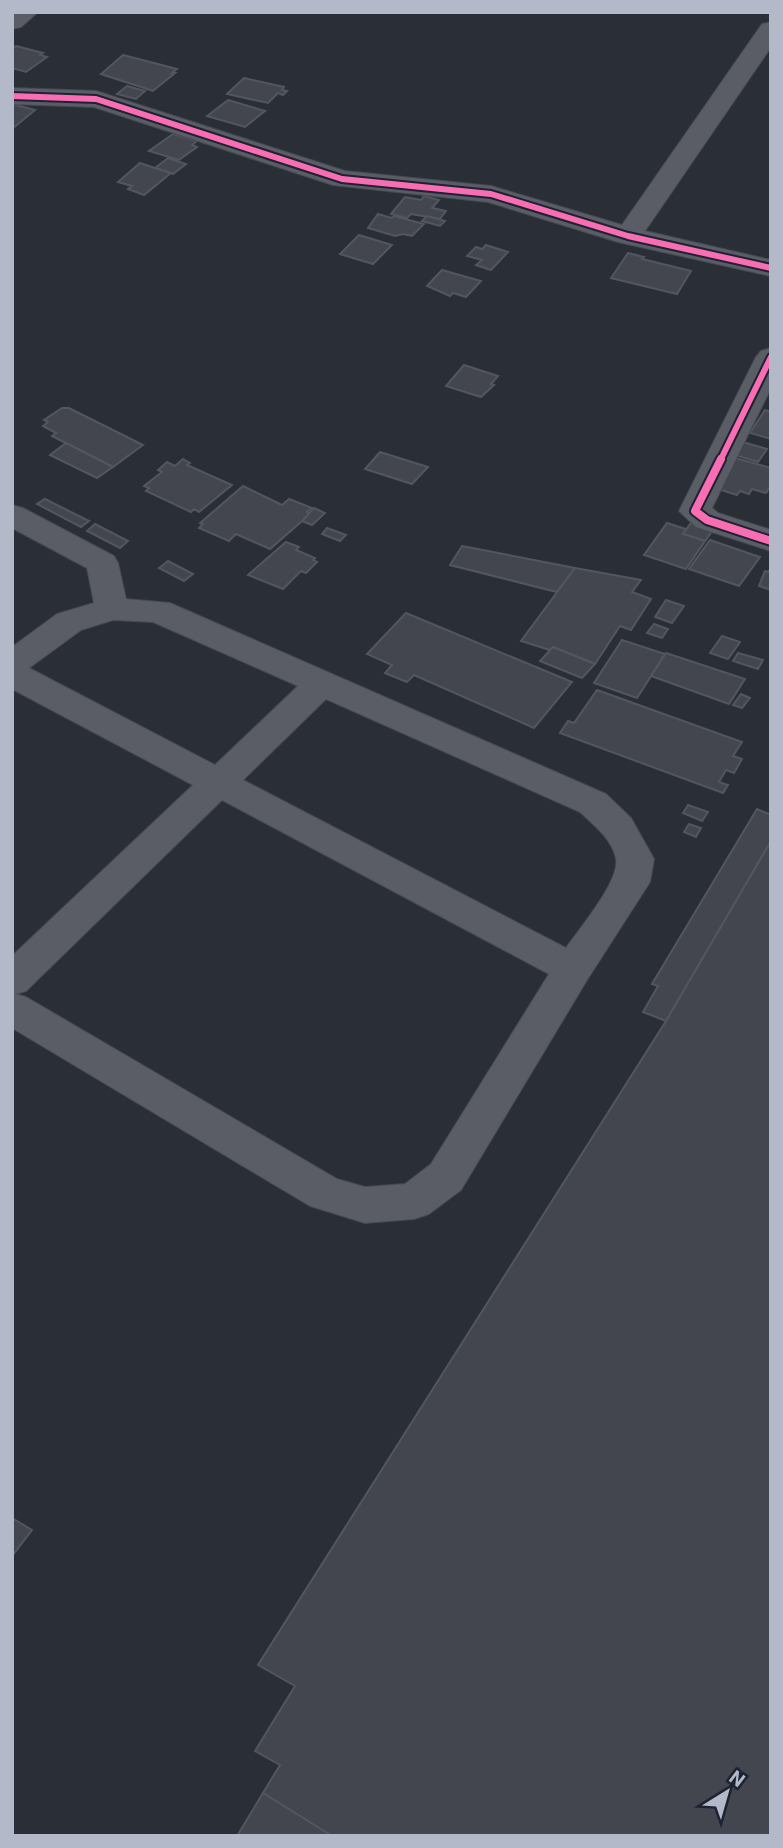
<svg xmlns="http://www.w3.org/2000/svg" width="783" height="1848" font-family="Roboto,sans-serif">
	<rect width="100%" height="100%" fill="#2a2e37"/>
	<g fill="#43464e" stroke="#52565f" stroke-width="2">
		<path d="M16,46L43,53L40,55L47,57L26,72L12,68V49Z"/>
		<path d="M123,55L177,69L172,73H175L153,91L101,74Z"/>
		<path d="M244,78L284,87L282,90L287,91L283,95L278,93L268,103L227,94Z"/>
		<path d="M127,86L145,91L136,99L117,94Z"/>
		<path d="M228,100L265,111L245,127L207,116Z"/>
		<path d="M12,104L35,110L12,129Z"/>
		<path d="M173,134L197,141L192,145L197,147L179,160L149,151Z"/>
		<path d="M168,158L186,164L173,174L155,168Z"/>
		<path d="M140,163L155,168L171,173L144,195L128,189L132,186L118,182Z"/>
		<path d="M424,196L439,200L432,208L446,211L440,219L411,214L407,218L391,214L405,197L421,200Z"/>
		<path d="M378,214L392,218L394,216L424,224L412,236L403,234L395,236L368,228Z"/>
		<path d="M427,216L445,221L440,226L422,221Z"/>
		<path d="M359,235L392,245L373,264L340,254Z"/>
		<path d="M486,245L508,252L491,270L476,265L482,260L467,256L476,247L482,249Z"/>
		<path d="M628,253L644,257L642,259L691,271L677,294L611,278Z"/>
		<path d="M442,270L481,281L466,297L453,293L450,296L427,286Z"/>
		<path d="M464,365L498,376L491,384L494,385L481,397L446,386Z"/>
		<path d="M62,408H69L143,445L113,467L52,436L56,433L43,426L48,422L44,420Z"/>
		<path d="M765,410L771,412V439L750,433Z"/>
		<path d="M743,442L767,449L758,462L735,455Z"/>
		<path d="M66,443L113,467L97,478L50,455Z"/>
		<path d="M380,452L428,467L412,484L365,469Z"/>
		<path d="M735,458L771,468V485L766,493L752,489L749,494L740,491L737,495L715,488Z"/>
		<path d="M183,459L190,463L187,465L232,485L199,512L194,509L191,512L146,491L149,488L144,486L162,472L158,470L167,462L175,466Z"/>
		<path d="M243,486L282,505L289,499L312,508L307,512L310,514L270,549L236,534L229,541L199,528L203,524L200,523Z"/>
		<path d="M45,499L89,521L81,527L37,504Z"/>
		<path d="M314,508L325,513L312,525L302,521Z"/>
		<path d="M693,520L715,527L705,541L683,534Z"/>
		<path d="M667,523L686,529L683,534L705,541L686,569L644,555Z"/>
		<path d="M95,524L128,541L120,548L87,531Z"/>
		<path d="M327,528L346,535L340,541L322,534Z"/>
		<path d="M710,540L760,557L739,586L689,569Z"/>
		<path d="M286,542L299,547L296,550L315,558L313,560L317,562L306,573L301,571L283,589L248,575Z"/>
		<path d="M462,546L575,568L557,592L450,565Z"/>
		<path d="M168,561L193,574L184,581L159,568Z"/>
		<path d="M575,568L641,580L632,592L651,599L631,630L620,626L595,664L553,647L550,650L521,641Z"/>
		<path d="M771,569V590L759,586L765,571L768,572Z"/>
		<path d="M666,600L684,606L672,623L655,617Z"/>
		<path d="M406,613L572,682L534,728L414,675L407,682L385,673L392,665L367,654Z"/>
		<path d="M654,624L668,629L662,638L647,633Z"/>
		<path d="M722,636L740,642L728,659L710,653Z"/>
		<path d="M622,640L665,654L637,698L594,683Z"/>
		<path d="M553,647L595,664L582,678L540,661Z"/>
		<path d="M666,653L745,679L729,704L651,676Z"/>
		<path d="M738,653L763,660L758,669L733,661Z"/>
		<path d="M597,690L742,742L733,756L742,759L734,773L726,770L719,782L728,785L723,793L560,733L568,721L574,723Z"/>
		<path d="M741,694L750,698L742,708L733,705Z"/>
		<path d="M688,805L708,812L702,821L683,813Z"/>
		<path d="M757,809L771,815V841L666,1021L643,1012L658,986L652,984Z"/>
		<path d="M689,824L701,828L696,837L684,832Z"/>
		<path d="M771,841V1836H332L263,1793L280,1765L255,1751L295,1686L258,1665L666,1021Z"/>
		<path d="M12,1518L32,1530L12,1556Z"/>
		<path d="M263,1793L332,1836H237Z"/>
	</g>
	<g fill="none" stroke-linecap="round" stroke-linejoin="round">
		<g stroke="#464950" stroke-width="2">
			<g id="minor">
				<path d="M12,12H38L21,27L12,29Z"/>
				<path d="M771,22V47L645,231L771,260V276L618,242L488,202L333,185L94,107L12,104V88L96,91L345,171L491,186L622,225L762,24Z"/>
				<path d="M771,348V388L712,508L718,513L771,530V551L696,527L679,511L756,357L761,351Z"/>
				<path d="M12,505L23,508L114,556L118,563L126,599L170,603L606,794L631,818L654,859L650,882L587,980L461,1190L429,1214L414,1219L365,1223L310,1206L12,1028V956L193,785L12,689V647L57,614L94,603L87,568L12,528ZM113,620L153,622L298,686L215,765L29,668L81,630ZM326,699L580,812C593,824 613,840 616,859C620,881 579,929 566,948L243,780ZM222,800L549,974L431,1164L405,1184L365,1187L337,1179L26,997L16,994L26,991Z"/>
			</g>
		</g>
		<use href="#minor" fill="#5a5d65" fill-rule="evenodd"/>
		<g stroke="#1d2332" stroke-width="10">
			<g id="cycleway-far1">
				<path d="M12,96L96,99L342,179L491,194L628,236L771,268"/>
				<path d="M720,461L771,357"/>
			</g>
		</g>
		<g stroke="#1d2332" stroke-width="12">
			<path id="cycleway" d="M721,459L695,511L707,520L771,541"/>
		</g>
		<use href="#cycleway-far1" stroke="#f96db3" stroke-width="6"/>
		<use href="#cycleway" stroke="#f96db3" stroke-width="8"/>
	</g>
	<rect width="783" height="1848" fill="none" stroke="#b3b9c8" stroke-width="28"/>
	<g transform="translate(727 1792) rotate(37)" stroke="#1d2332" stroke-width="5" paint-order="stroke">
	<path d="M0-5L12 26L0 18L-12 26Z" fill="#b3b9c8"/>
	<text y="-10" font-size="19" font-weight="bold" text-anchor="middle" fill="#b3b9c8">N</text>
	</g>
</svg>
